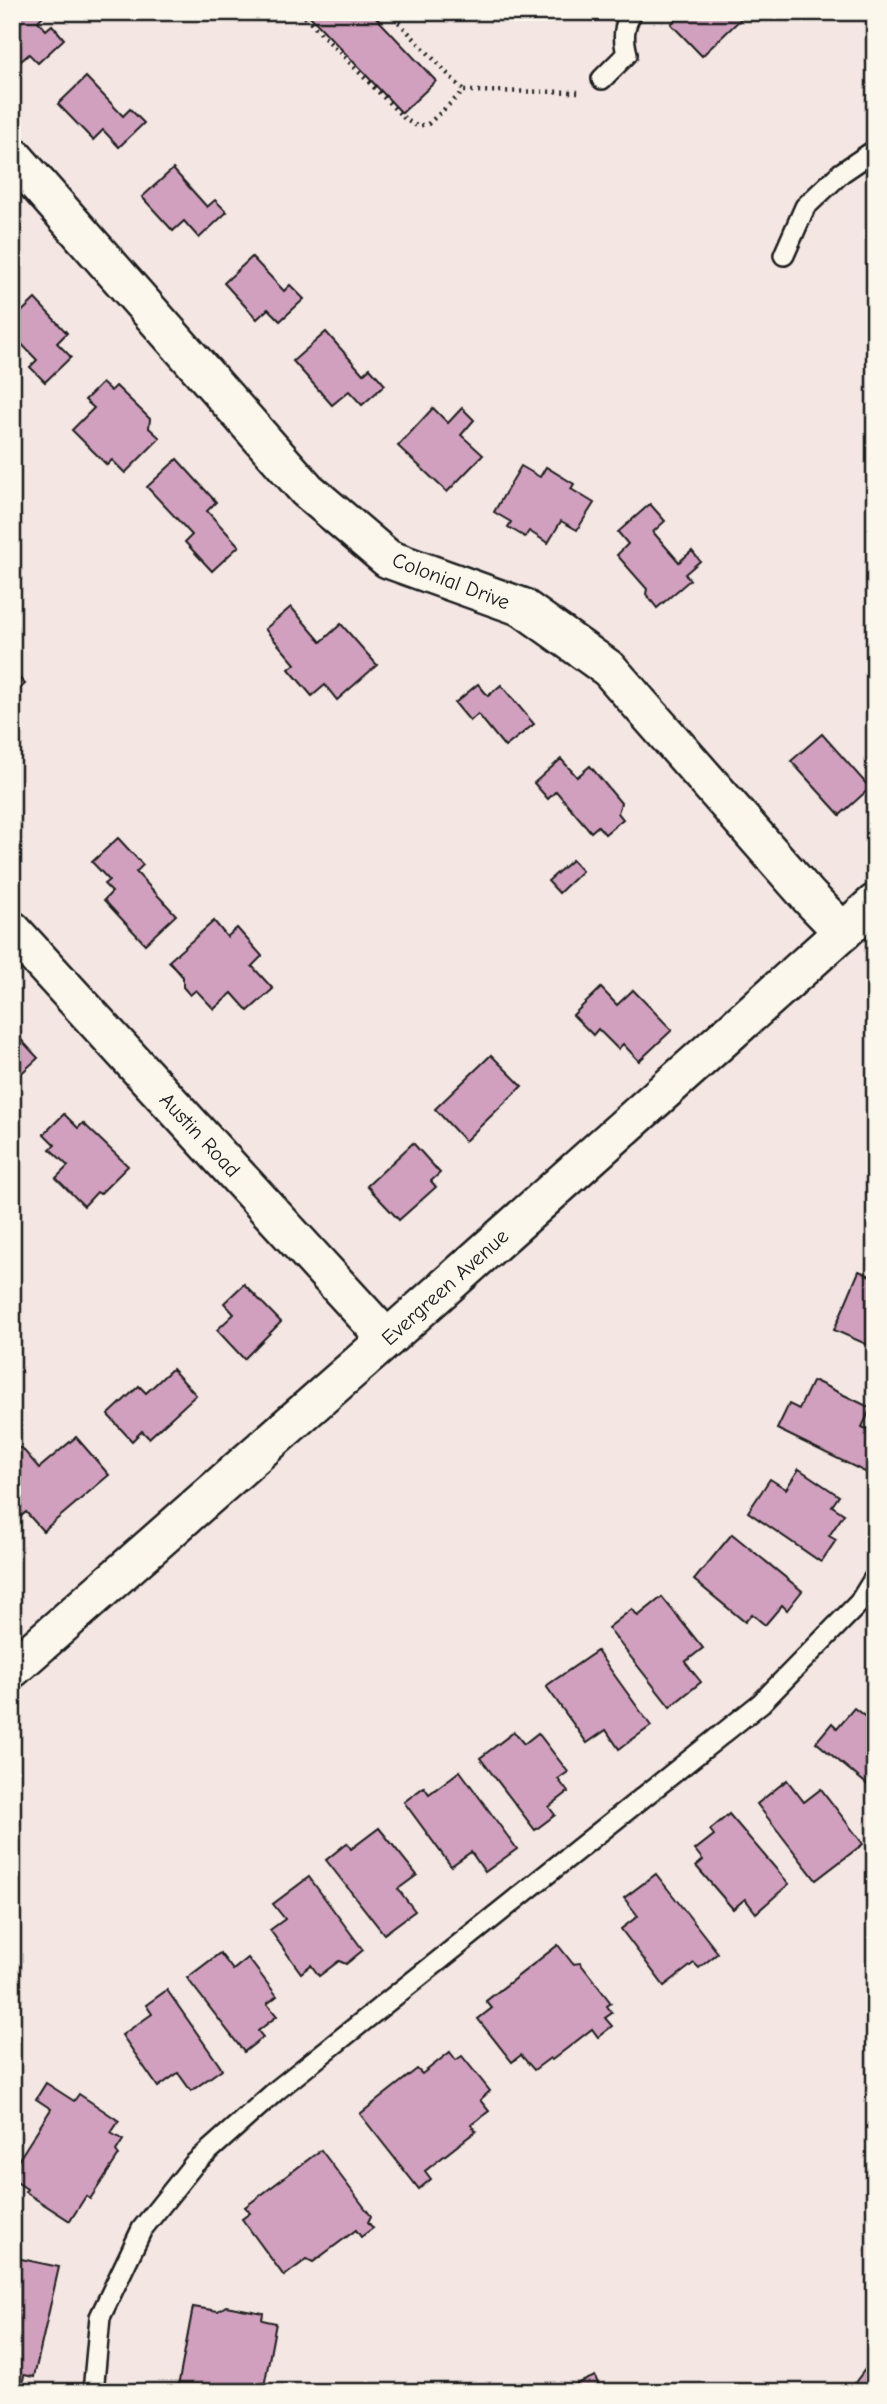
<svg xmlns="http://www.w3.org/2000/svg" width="887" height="2404" font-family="'Comic Neue',sans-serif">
	<rect width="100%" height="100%" fill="#f3e6e3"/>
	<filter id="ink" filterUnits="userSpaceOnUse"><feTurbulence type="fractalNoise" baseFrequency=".0143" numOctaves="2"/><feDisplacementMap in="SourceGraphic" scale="14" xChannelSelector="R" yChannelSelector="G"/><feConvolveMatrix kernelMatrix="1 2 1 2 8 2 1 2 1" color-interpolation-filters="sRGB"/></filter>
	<g filter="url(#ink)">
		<g fill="#d1a0be" stroke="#1c1c1c" stroke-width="2">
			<path d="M12,12H47L38,21L46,30L52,25L64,39L38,63L29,54L20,62L12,52Z"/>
			<path d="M306,12H371L436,81L402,113Z"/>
			<path d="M683,12H753L750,16L745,15L702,56L671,24Z"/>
			<path d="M86,77L123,116L130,109L144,123L119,147L103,130L93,140L58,104Z"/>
			<path d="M173,169L207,207L215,200L227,212L199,238L184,221L173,231L142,197Z"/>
			<path d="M252,257L284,291L290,285L304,299L280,321L268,309L257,319L224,283Z"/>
			<path d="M35,299L67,333L57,343L71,357L45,382L30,367L37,360L12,334V321Z"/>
			<path d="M326,332L363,374L370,368L385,385L362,405L349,391L332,405L293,361Z"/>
			<path d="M102,383L111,391L116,386L150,419L149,428L160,438L125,473L112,460L107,465L72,430L94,408L85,400Z"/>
			<path d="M433,408L448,423L462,408L474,420L461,435L483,455L447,492L398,446Z"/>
			<path d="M177,459L216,502L207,511L239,546L212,571L185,542L192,535L147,487Z"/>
			<path d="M521,466L540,477L546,467L574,484L571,489L594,503L577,530L561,521L548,543L529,531L525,537L508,527L511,522L494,512Z"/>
			<path d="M650,504L665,521L653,532L679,562L692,551L700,561L685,574L690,580L657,608L646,594L647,589L617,555L628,544L618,532Z"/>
			<path d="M291,607L321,642L341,624L377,665L337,700L325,685L312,696L289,669L295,664L265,629Z"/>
			<path d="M12,670L25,684L12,696Z"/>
			<path d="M478,684L488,696L501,685L534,724L505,747L478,714L470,721L455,703Z"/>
			<path d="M822,734L870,788L840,815L791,761Z"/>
			<path d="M561,759L577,777L590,766L621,803L618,813L623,819L605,834L598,826L591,832L556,791L548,799L534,783Z"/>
			<path d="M118,838L143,865L136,872L176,915L145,944L104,900L112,892L104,884L109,880L92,862Z"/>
			<path d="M572,860L582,871L559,893L548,881Z"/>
			<path d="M214,921L227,937L237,928L262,956L252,966L273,989L248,1011L232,993L214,1009L196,990L190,995L183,987V977L169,961Z"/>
			<path d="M601,988L617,1005L633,990L672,1030L639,1061L623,1044L618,1049L598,1029L593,1035L573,1015Z"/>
			<path d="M12,1030L38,1058L12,1082Z"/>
			<path d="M491,1055L522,1086L465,1141L435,1109Z"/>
			<path d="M64,1114L78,1128L83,1123L128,1166L100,1194L97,1192L84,1206L56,1178L68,1166L50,1149L55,1145L44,1134Z"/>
			<path d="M413,1143L440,1173L431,1181L436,1187L399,1220L367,1186Z"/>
			<path d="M859,1271L875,1278V1348L834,1330Z"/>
			<path d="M244,1284L281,1322L244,1359L217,1330L234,1314L224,1303Z"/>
			<path d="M172,1369L196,1395L149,1438L142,1431L132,1441L108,1415L139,1386L146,1393Z"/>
			<path d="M815,1381L871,1408L862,1427L875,1433V1458L867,1473L777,1429L789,1404L799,1409L812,1382Z"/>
			<path d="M76,1437L109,1475L43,1531L26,1512L19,1518L12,1510V1454L21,1447L39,1468Z"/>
			<path d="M799,1469L839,1496L832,1506L844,1514L829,1536L836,1540L821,1562L748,1512L770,1479L786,1489Z"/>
			<path d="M732,1534L802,1591L787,1610L782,1605L765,1625L752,1614L745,1622L694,1580Z"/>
			<path d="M662,1597L703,1648L685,1662L701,1682L670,1707L608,1628L632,1609L638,1616Z"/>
			<path d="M597,1651L651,1726L619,1749L606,1730L587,1743L546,1686Z"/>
			<path d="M854,1708L867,1718L875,1708V1791L816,1742L832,1723L837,1728Z"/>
			<path d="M514,1732L524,1744L538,1733L568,1772L558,1779L568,1792L549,1807L555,1815L535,1830L480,1758Z"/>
			<path d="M460,1771L517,1849L485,1872L471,1852L451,1866L404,1802L424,1787L429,1794Z"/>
			<path d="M787,1780L804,1802L821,1789L863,1844L816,1880L757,1804Z"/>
			<path d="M729,1814L789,1884L756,1913L745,1899L733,1909L696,1866L703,1860L695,1850L714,1835L710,1830Z"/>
			<path d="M379,1828L417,1875L398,1889L415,1911L384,1934L326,1860L347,1843L351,1849Z"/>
			<path d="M656,1874L718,1953L699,1968L694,1963L664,1986L621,1929L638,1916L624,1898Z"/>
			<path d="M309,1877L363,1950L346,1964L339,1961L319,1976L311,1965L301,1973L270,1930L285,1919L273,1904Z"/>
			<path d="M558,1945L573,1964L580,1963L611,2003L607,2006L612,2013L605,2018L612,2026L598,2037L592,2029L552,2060L550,2058L534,2070L521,2055L512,2062L478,2019L492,2008L486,2001Z"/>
			<path d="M220,1953L233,1970L248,1958L277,1996L267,2004L277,2016L258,2031L263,2037L244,2052L187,1978Z"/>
			<path d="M167,1990L222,2069L191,2091L178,2073L158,2087L122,2035L152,2014L146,2005Z"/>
			<path d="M450,2052L456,2060L462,2056L490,2091L480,2100L489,2111L471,2125L476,2131L425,2171L431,2179L419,2189L360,2114L417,2069L422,2074Z"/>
			<path d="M46,2083L74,2101L79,2094L119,2121L111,2133L123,2140L116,2151L119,2155L90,2199L86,2196L70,2221L25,2192L27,2189L12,2179V2166L14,2167L51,2109L36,2099Z"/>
			<path d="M321,2150L371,2216L368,2222L373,2228L361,2237L356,2230L313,2262L307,2259L284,2276L242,2219L250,2213L245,2207Z"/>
			<path d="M12,2257L59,2267L34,2377L24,2375L22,2387L12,2385Z"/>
			<path d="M226,2306L263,2313L262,2320L276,2323L263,2392H177L193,2307L218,2311Z"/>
			<path d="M875,2356V2392H848Z"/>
			<path d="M595,2376L601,2392H558Z"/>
		</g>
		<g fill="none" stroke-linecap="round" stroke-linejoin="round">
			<g stroke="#1c1c1c" stroke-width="24">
				<g id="lane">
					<path d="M602,79L627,54C623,38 623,27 632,12"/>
					<path d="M784,255L805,207L841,173L875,150"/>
					<path d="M93,2392L100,2317L142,2229L194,2164L277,2090L761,1703L859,1603L875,1577"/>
				</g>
			</g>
			<g stroke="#1c1c1c" stroke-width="42">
				<g id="street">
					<path d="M12,155L307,490L388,559L522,607L609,669L810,898L843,932"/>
					<path d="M12,930L387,1339"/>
					<path d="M12,1669L387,1339L875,903"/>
				</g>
			</g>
			<g stroke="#1c1c1c" stroke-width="4.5" stroke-dasharray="2 5" stroke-linecap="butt">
				<path d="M300,12L406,120L417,126L428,124L464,91L579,92"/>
				<path d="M389,12L464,91"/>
			</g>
			<use href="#lane" stroke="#fbf7ec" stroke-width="19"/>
			<use href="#street" stroke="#fbf7ec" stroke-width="37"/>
		</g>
	</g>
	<g text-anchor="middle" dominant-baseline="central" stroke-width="6" stroke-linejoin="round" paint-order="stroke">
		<g font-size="21" fill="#1c1c1c" stroke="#fbf7ec">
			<text transform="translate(451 581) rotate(21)">Colonial Drive</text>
			<text transform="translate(200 1135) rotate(47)">Austin Road</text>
			<text transform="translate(445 1287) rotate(-42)">Evergreen Avenue</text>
		</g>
	</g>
	<rect width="887" height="2404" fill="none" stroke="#fbf7ec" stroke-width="42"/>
	<rect x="21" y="21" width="845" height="2362" fill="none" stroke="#1c1c1c" stroke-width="2.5" filter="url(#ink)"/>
</svg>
